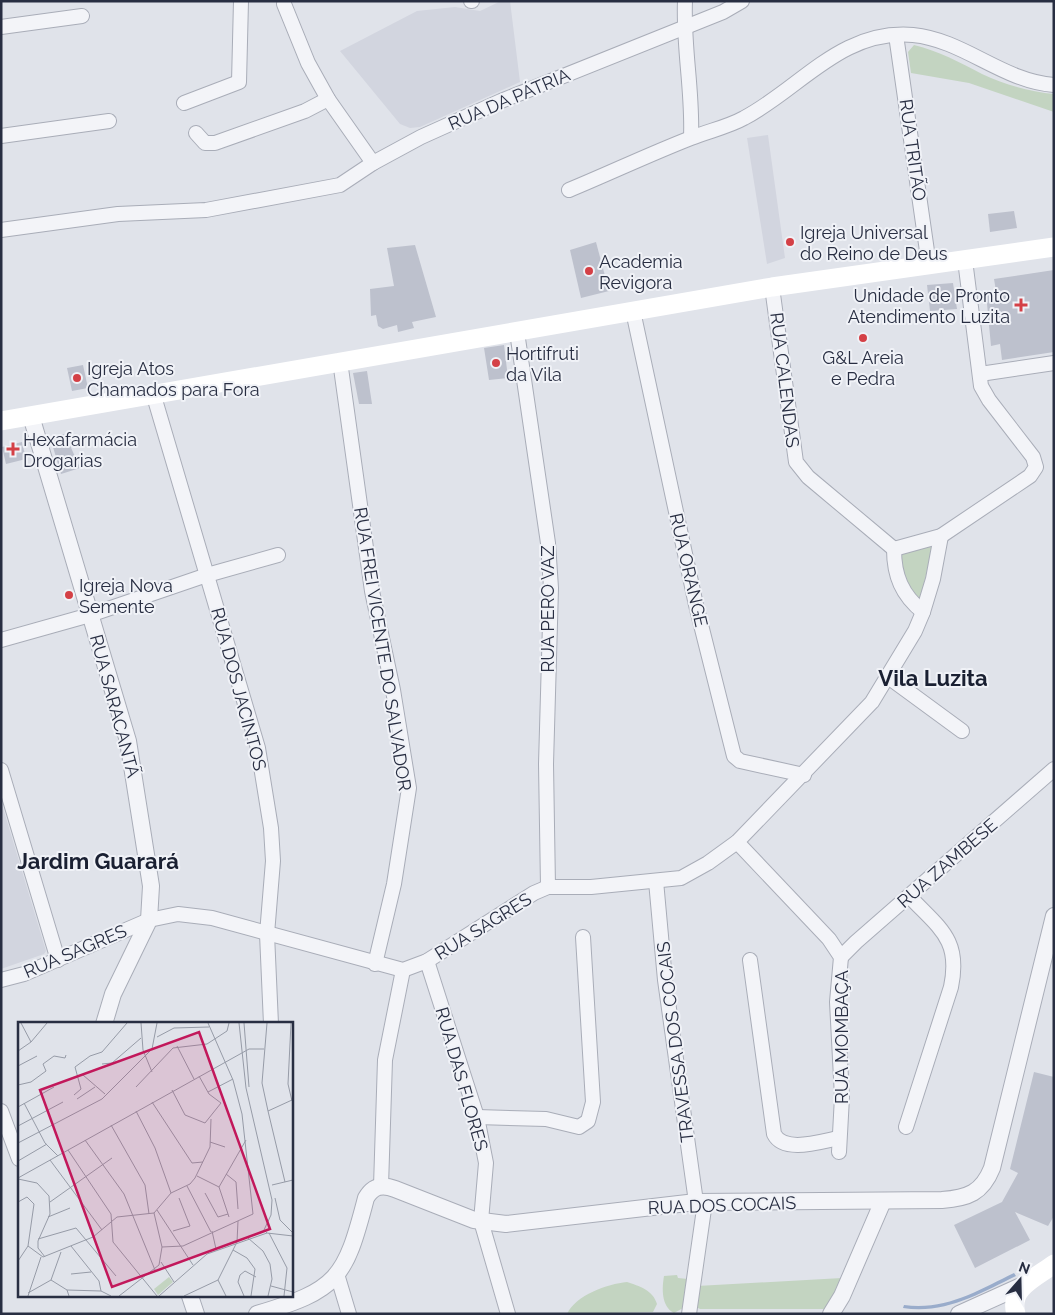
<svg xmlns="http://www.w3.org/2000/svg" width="1055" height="1315" font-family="Raleway,sans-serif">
	<rect width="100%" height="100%" fill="#e0e3ea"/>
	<g fill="#d2d5df">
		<path d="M501,1H510L520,82L420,127L410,128L400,124L340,51L417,11L455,7L480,11Z"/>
		<path d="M768,135L785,258L767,264L747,138Z"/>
		<path d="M1,801L46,951L44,954L1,969Z"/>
	</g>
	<g fill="#c3d4c1">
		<path d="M914,45C939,51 959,62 982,74C1003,84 1030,92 1054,94V112L969,83L911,73L908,52Z"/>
		<path d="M933,544L920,601L903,576L900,554Z"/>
		<path d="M677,1275L678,1278L688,1279L685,1307L674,1313C661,1306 662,1288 664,1276Z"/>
		<path d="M842,1278L827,1307L824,1309H700L696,1307L697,1286Z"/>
		<path d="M627,1282C639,1286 653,1290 657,1304L653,1312L567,1314C576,1295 607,1284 627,1282Z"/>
	</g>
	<path fill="#99accb" d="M1014,1273L1016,1276C981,1293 944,1315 903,1308L904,1305C945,1311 979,1290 1014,1273Z"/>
	<g fill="#bdc1cd">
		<path d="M1014,211L1017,228L990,232L988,214Z"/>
		<path d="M596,242L609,291L581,298L570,250Z"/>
		<path d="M415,245L436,317L412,322L414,328L398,332L397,325L383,329L378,326L376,315L371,316L370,289L394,286L387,248Z"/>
		<path d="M1054,270V352L1002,360L1000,344L991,346L986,293L996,291L994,279Z"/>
		<path d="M953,283L957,309L930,311L927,285Z"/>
		<path d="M504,345L508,378L489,380L484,348Z"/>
		<path d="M83,365L88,388L72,391L67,368Z"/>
		<path d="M367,371L372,404H359L353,373Z"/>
		<path d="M65,434L80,468L61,474L50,437Z"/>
		<path d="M22,442L26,459L6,464L2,447Z"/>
		<path d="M1034,1072L1054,1077V1216L1048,1226L1015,1212L1030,1240L975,1268L954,1225L1002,1202L1018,1173L1010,1169Z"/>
	</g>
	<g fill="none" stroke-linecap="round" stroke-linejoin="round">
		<g stroke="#a9adb8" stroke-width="16">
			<g id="minor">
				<path d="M471,1H472"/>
				<path d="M685,1C683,47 693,92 691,137"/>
				<path d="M284,4L308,63L328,99L373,163"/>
				<path d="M1,27L82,16"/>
				<path d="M896,35L929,265"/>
				<path d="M184,103L239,82L241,1"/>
				<path d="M196,133L205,143H215L305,111L328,99"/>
				<path d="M1,136L109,121"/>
				<path d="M569,190C610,173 650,154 691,138C708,131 728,127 744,118C801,88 841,29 913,35C964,40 1002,81 1054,85"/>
				<path d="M1,230L118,214L206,210L340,185L373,163L421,137L501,101L723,12L742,1"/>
				<path d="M772,287L796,462L808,477L894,549"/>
				<path d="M633,311L696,605L734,756L740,761L804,775"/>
				<path d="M517,332L548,543L551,588L546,764L548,887"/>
				<path d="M340,361L372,591L393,690L409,788L394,884L375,964"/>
				<path d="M980,374L1054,363"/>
				<path d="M153,393L258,748L271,828L273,861L267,934L271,1024"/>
				<path d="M894,549L941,536L1030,476L1036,467L1033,457L989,400L981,386L965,260"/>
				<path d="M894,549C894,576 902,595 923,612"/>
				<path d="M1,640L90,615L207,575L278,555"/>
				<path d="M887,676L962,731"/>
				<path d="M1,770L58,960"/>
				<path d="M737,842L829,939L841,957L837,1002L842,1097L839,1152"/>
				<path d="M656,881L665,980L696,1202"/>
				<path d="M841,957L856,942L1054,769"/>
				<path d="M750,960L774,1134C784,1154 822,1141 839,1138"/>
				<path d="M427,961L477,1117L486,1163L481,1221L508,1314"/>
				<path d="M1,980L24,974L149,920L178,914L212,918L403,970L427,961L534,893L548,887H591L681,878L708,863L737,842L872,702L915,631L923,612L933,579L941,536"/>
				<path d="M1,1111L19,1159"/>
				<path d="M477,1117L546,1119L579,1127L588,1121L593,1102L583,937"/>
				<path d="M906,1127L951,987C961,939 939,928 909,896"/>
				<path d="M381,1186L385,1060L403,970"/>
				<path d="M337,1274L349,1314"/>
				<path d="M689,1314L705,1202"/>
			</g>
		</g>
		<g stroke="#a9adb8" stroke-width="18">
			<g id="tertiary">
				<path d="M31,416L128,741L151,886L149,920L113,994L104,1024"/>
				<path d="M190,1296L196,1314"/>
				<path d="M257,1314C338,1290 345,1279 366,1198C373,1186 382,1184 395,1189L474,1220L506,1224L696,1202L942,1200C968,1198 982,1193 992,1168L1054,916"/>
				<path d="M831,1314L842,1296L883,1201"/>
				<path d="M959,1314L1021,1286"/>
			</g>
		</g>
		<use href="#minor" stroke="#f3f4f8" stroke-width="14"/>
		<use href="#tertiary" stroke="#f3f4f8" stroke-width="16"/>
		<g stroke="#fff" stroke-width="19">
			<path d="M1,421L772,287L1054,247"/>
			<path d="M1016,1314C1008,1288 1037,1277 1054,1264"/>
		</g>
	</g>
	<g fill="#d44046" stroke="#f0f2f7" stroke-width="2">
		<circle cx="790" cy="242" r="5"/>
		<circle cx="589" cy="271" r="5"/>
		<path d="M1018.5 297.5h5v5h5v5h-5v5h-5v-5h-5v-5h5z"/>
		<circle cx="863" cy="338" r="5"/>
		<circle cx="496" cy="363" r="5"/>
		<circle cx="77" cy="378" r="5"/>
		<path d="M10.5 441.5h5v5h5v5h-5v5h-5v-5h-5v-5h5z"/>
		<circle cx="69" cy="595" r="5"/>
	</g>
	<g text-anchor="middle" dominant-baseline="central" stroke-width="4" stroke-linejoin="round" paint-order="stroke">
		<g font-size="18" fill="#282e42" stroke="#f0f2f7">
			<text transform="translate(509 99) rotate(-23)">RUA DA PÁTRIA</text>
			<text transform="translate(913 150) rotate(82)">RUA TRITÃO</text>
			<text transform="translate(785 380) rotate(83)">RUA CALENDAS</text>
			<text transform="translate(689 570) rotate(77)">RUA ORANGE</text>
			<text transform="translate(547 609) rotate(-90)">RUA PERO VAZ</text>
			<text transform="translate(383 649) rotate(81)">RUA FREI VICENTE DO SALVADOR</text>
			<text transform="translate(239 689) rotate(75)">RUA DOS JACINTOS</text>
			<text transform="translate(115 706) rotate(75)">RUA SARACANTÃ</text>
			<text transform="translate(947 863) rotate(-41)">RUA ZAMBESE</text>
			<text transform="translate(483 926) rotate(-32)">RUA SAGRES</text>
			<text transform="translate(75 951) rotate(-23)">RUA SAGRES</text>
			<text transform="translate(841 1037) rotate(-90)">RUA MOMBAÇA</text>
			<text transform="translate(675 1042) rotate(-97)">TRAVESSA DOS COCAIS</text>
			<text transform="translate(462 1079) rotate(74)">RUA DAS FLORES</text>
			<text transform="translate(722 1205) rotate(-2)">RUA DOS COCAIS</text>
		</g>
		<g font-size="18" fill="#282e42" stroke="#f0f2f7" text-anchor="start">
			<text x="800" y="232">Igreja Universal<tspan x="800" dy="21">do Reino de Deus</tspan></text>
			<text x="599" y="261">Academia<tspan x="599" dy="21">Revigora</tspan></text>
			<text x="1010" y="295" text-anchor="end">Unidade de Pronto<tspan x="1010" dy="21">Atendimento Luzita</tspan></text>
			<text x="506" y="353">Hortifruti<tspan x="506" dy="21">da Vila</tspan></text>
			<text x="863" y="357" text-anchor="middle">G&amp;L Areia<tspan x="863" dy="21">e Pedra</tspan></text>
			<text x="87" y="368">Igreja Atos<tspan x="87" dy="21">Chamados para Fora</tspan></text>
			<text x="23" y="439">Hexafarmácia<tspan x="23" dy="21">Drogarias</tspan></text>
			<text x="79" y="585">Igreja Nova<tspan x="79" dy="21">Semente</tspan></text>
		</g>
		<g font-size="22" font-weight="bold" fill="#1a2032" stroke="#f0f2f7">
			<text x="933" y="678">Vila Luzita</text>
			<text x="98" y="861">Jardim Guarará</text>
		</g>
	</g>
	<g transform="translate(18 1022)">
		<rect width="275" height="275" fill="#e0e3ea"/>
		<path d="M151,255L155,260L140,273L136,267Z" fill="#c3d4c1"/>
		<path fill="none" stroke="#969ba7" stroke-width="1" d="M3,1L13,20M123,1L125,28L134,50M221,1L228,66L254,178L253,193L246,208L249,211L275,214M226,1L231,65M249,1L244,61L250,89L274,78M273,1L270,62L274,79M139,15L156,6L191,5M159,24L176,57M0,29L13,20L29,1M84,42L94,41L123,16M0,44L19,34M65,53L87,72M181,54L191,72L203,81L187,101M0,63L13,60L28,49L25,42L36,34L47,36L48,33M118,65L155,26L189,22L209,9L211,1M154,68L167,93L187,101M190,70L215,57M56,73L63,67L57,45L72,34L84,30L109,1M59,77L77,65M134,80L174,141L185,140M6,81L27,121L40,134M0,85L36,65M118,89L137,126L153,171M250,89L267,160M93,103L127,163L131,192M0,104L45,80M67,118L106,172L137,248M192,120L207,125M0,121L84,77L134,27L139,1M50,128L93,192L95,220L139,274M32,138L84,208M0,139L29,122M208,152L218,160L220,187M179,154L201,165L211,195M0,156L231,27H246M0,157L19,161L31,174L32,192L20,219V226L27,235M254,163L275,158M169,164L193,210M201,165L228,118M187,171L200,195L210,192M257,176L262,198L275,211M0,180L9,175L16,182L10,224L25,235L75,215L99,195L136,191L153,171L172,162L177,156L192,125L193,97M32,180L94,136M139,188L175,243M136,191L144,225M30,195L52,186M155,209L172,204L161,176M194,209L198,227M251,211L269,246L266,274M230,216L245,229L252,242L254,257L250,274M20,217L58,206L98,254M53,224L81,259L83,269M215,228L229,236L237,247L233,274M0,239L10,224M143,240L156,260M53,252L73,250M33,258L43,230M200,258L208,274M253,264L275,270M49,268L83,269L93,274M10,271L33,258L49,268L51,274M10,274L23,235M101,274L141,243L144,225L165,224L235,192L224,92L215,58L190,1M141,274L189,232L249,211M166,274L200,258L219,220L220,199M226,274L220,260L222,253L227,249L238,255"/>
		<path fill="#c2185b" fill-opacity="0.15" stroke="#c2185b" stroke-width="2.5" d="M181,10L252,207L94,265L22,68Z"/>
		<rect width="275" height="275" fill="none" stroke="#282e42" stroke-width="2.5"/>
	</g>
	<rect width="1055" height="1315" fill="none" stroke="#282e42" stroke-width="5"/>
	<g transform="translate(1020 1280) rotate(20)" stroke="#f0f2f7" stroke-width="4" paint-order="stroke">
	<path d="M0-4L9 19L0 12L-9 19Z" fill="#282e42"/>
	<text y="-8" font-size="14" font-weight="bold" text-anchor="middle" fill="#282e42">N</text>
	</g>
</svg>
